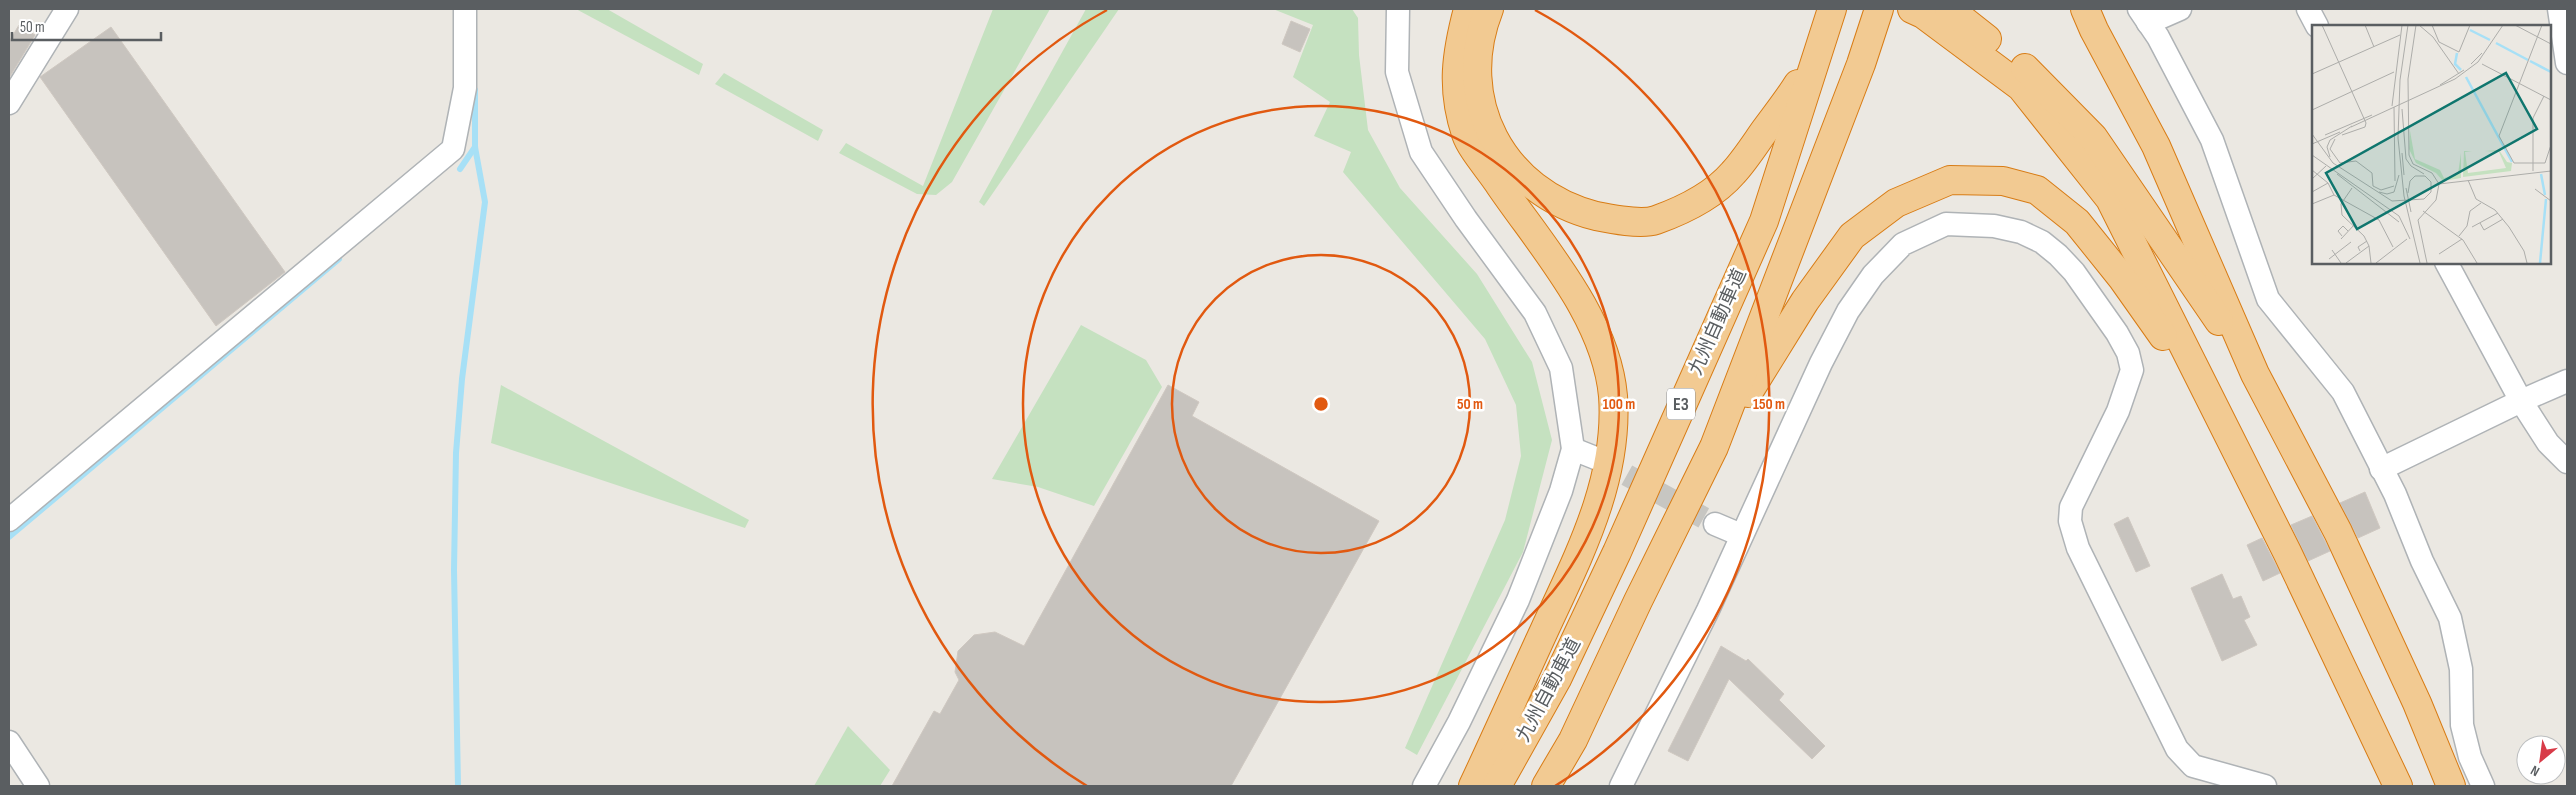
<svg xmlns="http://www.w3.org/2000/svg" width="2576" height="795" font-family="'Sofia Sans Condensed','Noto Sans JP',sans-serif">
	<rect width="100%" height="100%" fill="#ebe8e2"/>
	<g fill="#c5e1c0">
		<path d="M576,9H607L703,64L699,75Z"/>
		<path d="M993,9H1050L952,182L936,195L917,194L839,153L846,143L923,186Z"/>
		<path d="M1086,9H1119L984,206L979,202Z"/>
		<path d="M1273,9H1352L1358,18L1359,55L1368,130L1400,188L1477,274L1532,362L1552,440L1523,552L1417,755L1405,748L1505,520L1521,456L1516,405L1485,339L1343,172L1351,152L1314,136L1330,102L1293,77L1313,25Z"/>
		<path d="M724,73L823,130L818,141L715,84Z"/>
		<path d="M1081,325L1146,360L1162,387L1094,506L1038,487L992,479Z"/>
		<path d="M501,385L749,520L745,528L491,443Z"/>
		<path d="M848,726L890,770L880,786H814Z"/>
	</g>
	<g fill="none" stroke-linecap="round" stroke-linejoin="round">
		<g stroke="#a7e0f6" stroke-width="6">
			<path d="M460,169L475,147"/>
			<path d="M9,537L339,259"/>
			<path d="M458,786L454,570L456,453L462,379L485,202L475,147V90"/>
		</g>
	</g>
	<g fill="#c7c3be" stroke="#cfc8c1">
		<path d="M1291,21L1310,29L1300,52L1282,44Z"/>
		<path d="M19,25L35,35L9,78V42Z"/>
		<path d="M111,27L285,272L216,326L40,77Z"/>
		<path d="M1168,385L1199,402L1192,416L1379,521L1231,786H892L934,711L940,714L959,680L955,672L958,651L974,635L995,632L1024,646Z"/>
		<path d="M2365,492L2380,528L2358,538L2340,503Z"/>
		<path d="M2312,516L2330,551L2308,561L2291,525Z"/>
		<path d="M2128,517L2150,566L2136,572L2114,524Z"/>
		<path d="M2262,538L2280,573L2263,581L2247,545Z"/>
		<path d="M2222,574L2233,599L2241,596L2250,617L2244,620L2257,645L2222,661L2191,588Z"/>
		<path d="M1721,646L1746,661L1748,659L1784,694L1779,700L1825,746L1812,759L1729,679L1688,761L1668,751Z"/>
	</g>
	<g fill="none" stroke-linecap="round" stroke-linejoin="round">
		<path stroke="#c7c6c2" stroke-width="22" stroke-dasharray="22 11" stroke-linecap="butt" d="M1598,459L1715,524"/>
		<g stroke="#afb3b6" stroke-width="25">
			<g id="minor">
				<path d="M1398,9L1397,72L1421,152L1466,219L1535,313L1561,368L1573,449L1561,491L1518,600L1459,722L1424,786"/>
				<path d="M2139,9L2158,37L2212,140L2268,299L2343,392L2395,494L2422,561L2450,618L2461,669L2462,725L2470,757L2483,786"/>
				<path d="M2308,9L2317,26"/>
				<path d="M2559,9L2567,63"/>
				<path d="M2148,23L2180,9"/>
				<path d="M9,103L67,9"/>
				<path d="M2446,262L2521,401L2548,443L2567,462"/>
				<path d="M1573,449L1598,459"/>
				<path d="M2381,469L2521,401L2567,381"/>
				<path d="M9,520L453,149L465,88V9"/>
				<path d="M1715,524L1741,535"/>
				<path d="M9,742L38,786"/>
				<path d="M1621,786L1708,610L1821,363L1848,311L1873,275L1903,244L1946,224L1994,226L2021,232L2042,242L2058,255L2074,272L2117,333L2128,353L2132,370L2118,411L2071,507L2070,521L2078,548L2177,749L2193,766L2265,786"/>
			</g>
		</g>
		<g stroke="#d87c15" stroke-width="30">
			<g id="highway">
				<path d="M1468,9C1456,54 1451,89 1466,134C1471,149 1490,170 1499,184C1542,247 1606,317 1613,396C1619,480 1578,557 1544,631C1520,683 1497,735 1473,786"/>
				<path d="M1489,9C1453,100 1502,192 1596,216C1611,219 1641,225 1656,220C1684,210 1714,195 1733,173C1745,160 1755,144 1765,130C1776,115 1788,100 1798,84"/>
				<path d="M1912,9L1923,14L2021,87L2110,199L2287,552L2398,786"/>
				<path d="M1949,9L1987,39"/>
				<path d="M2085,9L2094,30L2156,146L2255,374L2338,532L2417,703L2451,786"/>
				<path d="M2025,68L2093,137L2219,321"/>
				<path d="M1748,393L1805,301L1852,236L1896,203L1950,180L2003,181L2037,190L2077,222L2122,278L2163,336"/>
				<path d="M1497,786L1557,679L1617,552L1764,221L1832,9"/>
				<path d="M1546,786L1573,740L1638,601L1714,447L1861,64L1879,9"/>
			</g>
		</g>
		<use href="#minor" stroke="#fff" stroke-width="22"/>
		<use href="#highway" stroke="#f2ca92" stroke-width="28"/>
	</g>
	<g fill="none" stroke="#e15910" stroke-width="2.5">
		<circle cx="1321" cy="404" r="149"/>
		<circle cx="1321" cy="404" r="298"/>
		<path d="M1087 786A448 448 0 0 1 1107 10M1535 10A448 448 0 0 1 1555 786"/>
	</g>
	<g text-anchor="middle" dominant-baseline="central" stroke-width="5" stroke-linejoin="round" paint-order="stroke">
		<rect fill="#fff" stroke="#8c8e90" stroke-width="1" x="1667" y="388.5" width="28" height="31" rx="4"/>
		<g font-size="18" font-weight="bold" fill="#5a5e61">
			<text x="1681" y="404">E3</text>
		</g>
		<g font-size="19" fill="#5a5e61" stroke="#fff">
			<text transform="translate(1718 322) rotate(-66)">九州自動車道</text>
			<text transform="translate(1549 690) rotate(-62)">九州自動車道</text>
		</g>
	</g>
	<g transform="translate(2312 25)">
		<rect width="239" height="239" fill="#ebe8e2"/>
		<path d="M98,106L103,134L128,145L132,153L146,149L149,128V153L131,156L124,148L104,138L97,124ZM187,125L195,137L200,138L199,146L151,152L152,126H160L153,127L156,148L194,143L187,127L173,126Z" fill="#c5e1c0"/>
		<path fill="none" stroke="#a7e0f6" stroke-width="2.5" d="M158,5L178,15M184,18L216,35M145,28L143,39L149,45M218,36L239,47M154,52L200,137M229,149L233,170M228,238L234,174"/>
		<path fill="none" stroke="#adadaa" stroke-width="1" d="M10,0L54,98L53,102L30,110M53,0L62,22M96,0L88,55L86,113L92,171L108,238M104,0L96,54L97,130L101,139L120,148L127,159L124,175L106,195L115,238M107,0L121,12L147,49M120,0L127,17L147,27L158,0M203,0L239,19M230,0L187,111L202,138H233L239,120M159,39L170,28M170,39L239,75M0,49L88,10M128,60L152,45M80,81L90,0M82,82L83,156M90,84L94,134L99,141L112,149M0,85L82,47M39,102L143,54L166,37L191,0M0,109L21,138L80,176L112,174L119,167V157L113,151H103L98,156L96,168M13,110L60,90M23,114L18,124L28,138L44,136L60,148L61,161L69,165L82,161M0,119L28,107M90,128L92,150M0,130L87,191L98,214M18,132L15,122L18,115L40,101M0,145L16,158L22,170L67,195L81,222M221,146V93L232,71M25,149L87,197M0,154L14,141M156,155L164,174L183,185L197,202L212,226L215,238M127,159L239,146M40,163L29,179L30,190L52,211L57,221L59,238M94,163L99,187M223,164L239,176M0,167L16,158M67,167L75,169L82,167L87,150M0,179L22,170M111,186L151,215L165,238M168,198L172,205L191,194M160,202L186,188M30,211L26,206L31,201L36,206M147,211L155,201L158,186L169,178M29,214L43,199M20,225L29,238M48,226L46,222L55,216M127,229L150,214M17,234L39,217M34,238L57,221M64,238L95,214"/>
		<path fill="#0f766e" fill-opacity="0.15" stroke="#0f766e" stroke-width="2.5" d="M194,48L225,104L45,204L14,148Z"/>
		<rect width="239" height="239" fill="none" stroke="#5a5e61" stroke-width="2.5"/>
	</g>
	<circle cx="1321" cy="404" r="8" fill="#e15910" stroke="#fff" stroke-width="2.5"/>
	<g font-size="15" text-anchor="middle" font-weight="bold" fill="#e15910" stroke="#fff" stroke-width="5" stroke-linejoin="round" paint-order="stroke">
		<text x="1470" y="409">50 m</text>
		<text x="1619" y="409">100 m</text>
		<text x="1769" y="409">150 m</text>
	</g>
	<rect width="2576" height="795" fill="none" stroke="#5a5e61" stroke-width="20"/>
	<g transform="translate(2541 760) rotate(209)"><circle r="24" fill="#ffffff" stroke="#bdbfc0"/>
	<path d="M0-4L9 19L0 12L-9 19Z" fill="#d83b48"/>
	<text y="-8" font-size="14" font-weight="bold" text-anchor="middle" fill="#5a5e61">N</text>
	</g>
	<path d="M12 32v8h149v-8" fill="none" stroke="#5a5e61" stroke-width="2.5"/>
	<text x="20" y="32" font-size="15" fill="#5a5e61" stroke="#ffffff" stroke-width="4" paint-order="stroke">50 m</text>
</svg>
